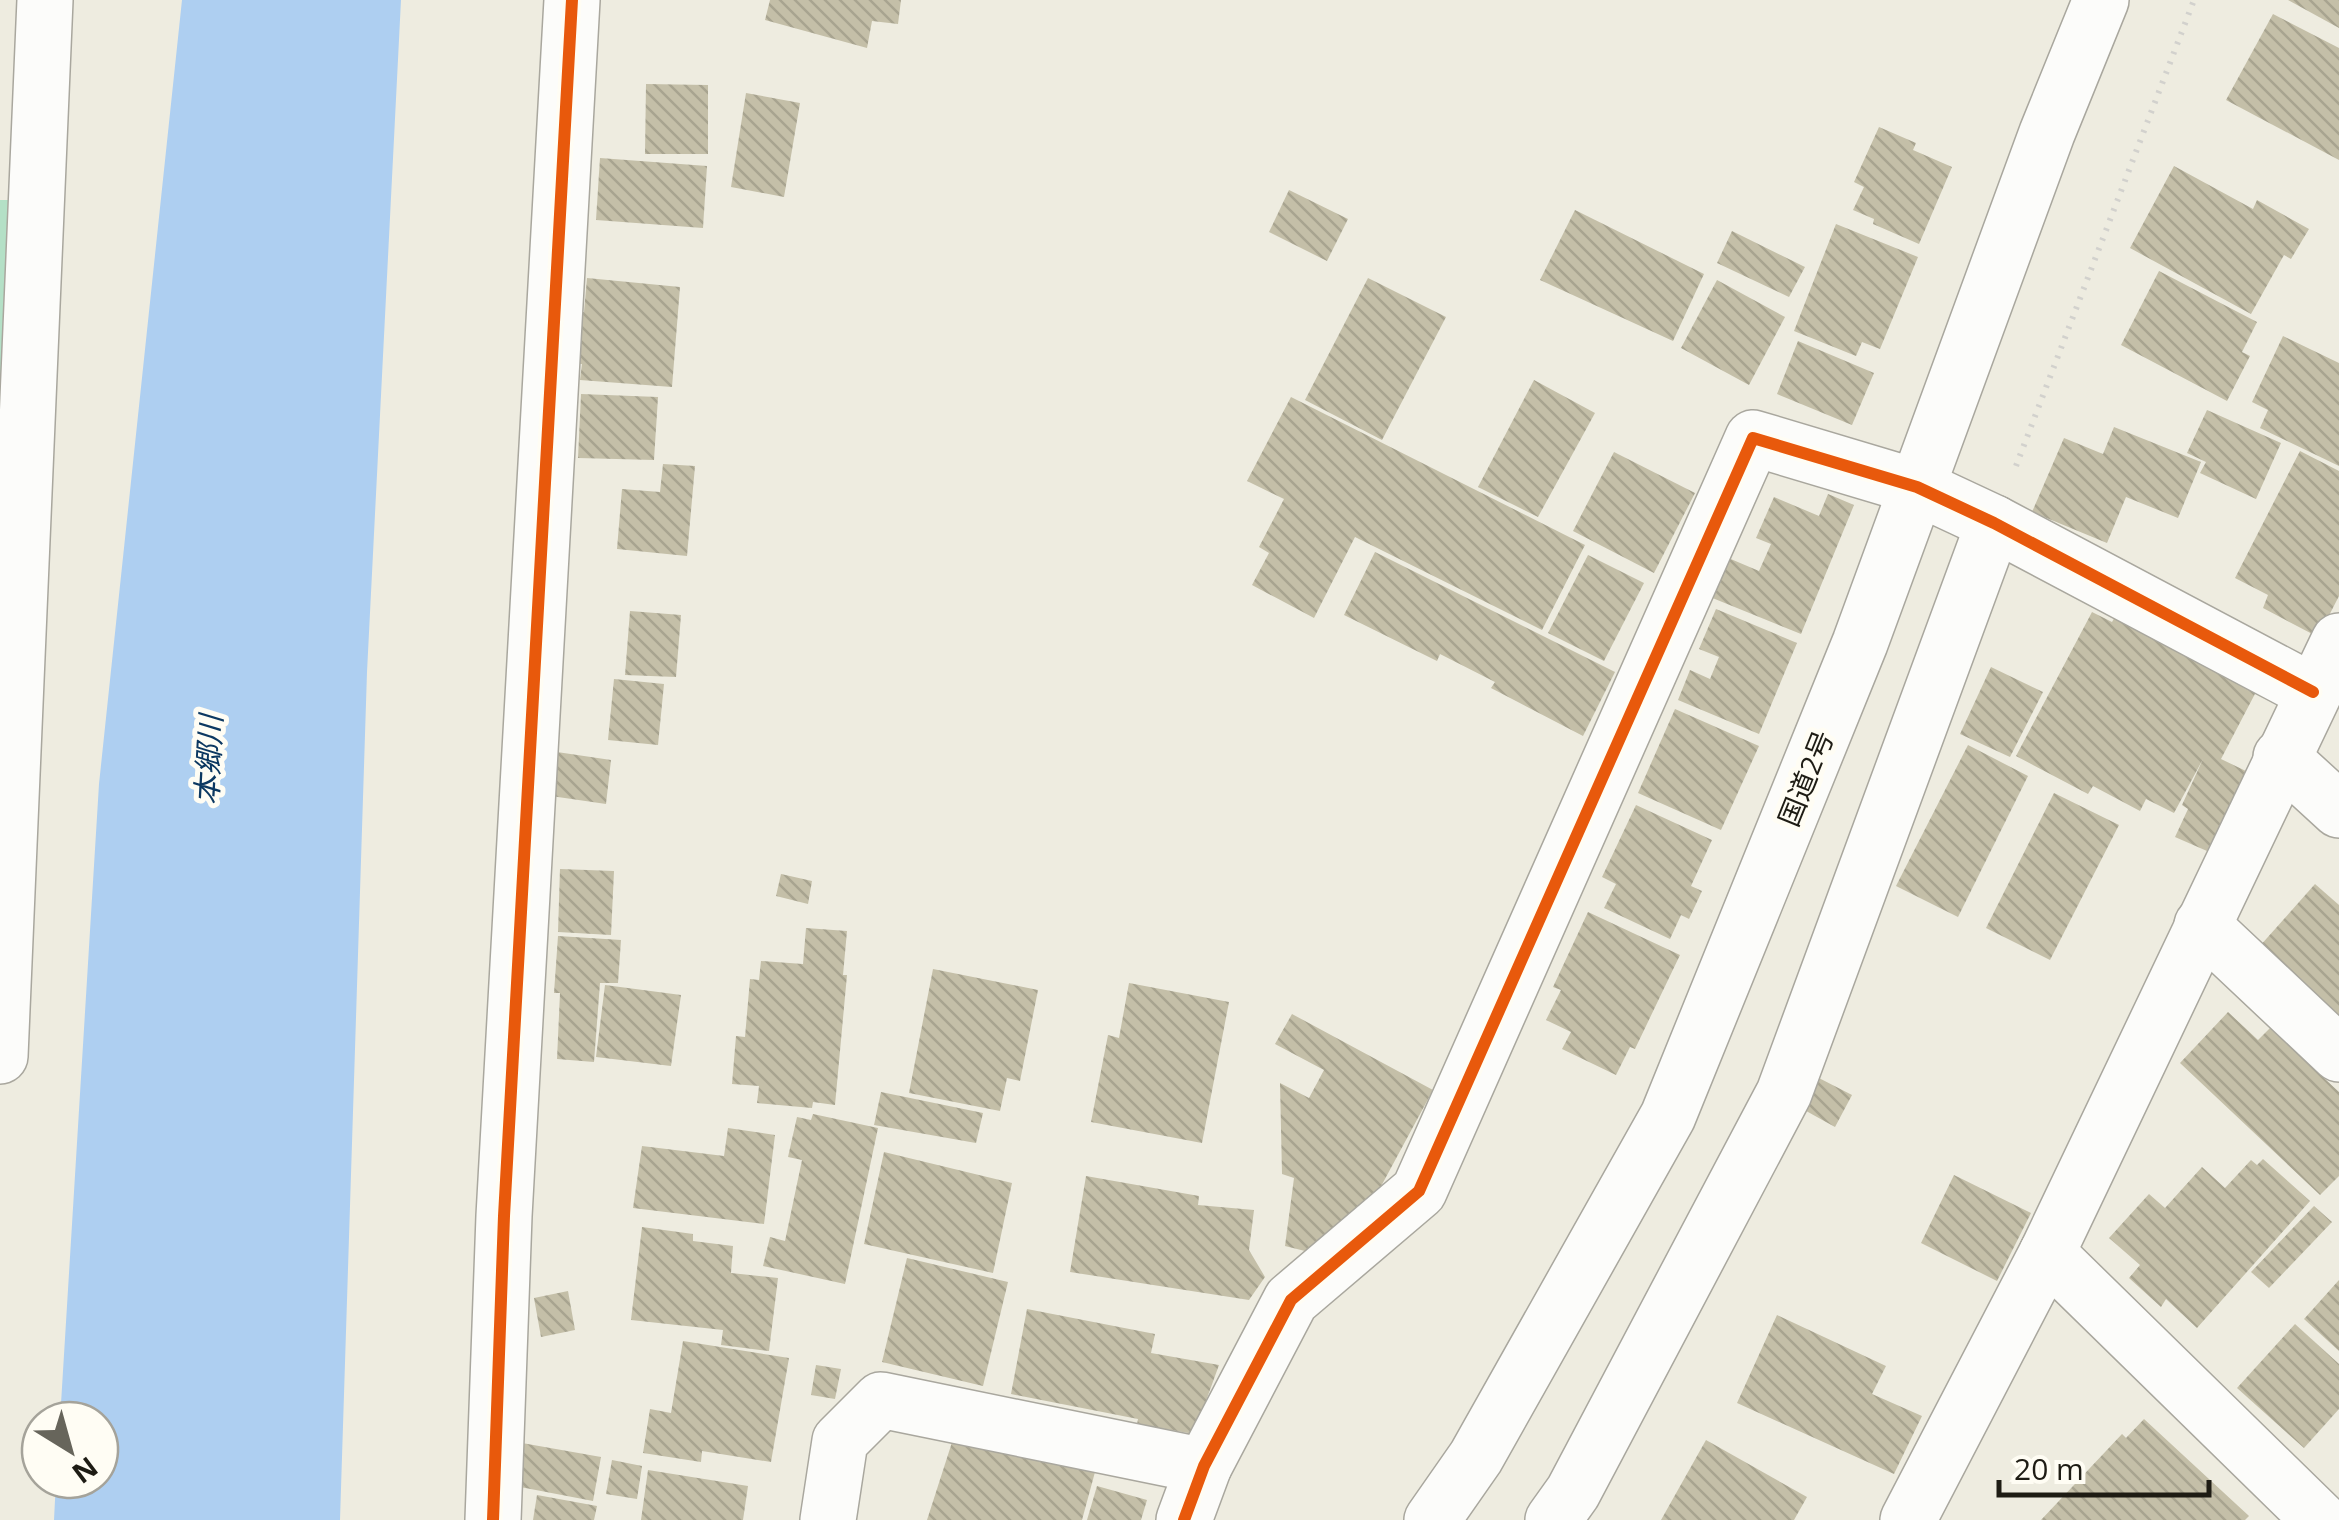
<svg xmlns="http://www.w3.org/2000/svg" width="2339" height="1520" font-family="'Open Sans','Noto Sans JP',sans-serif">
	<defs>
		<pattern id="building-back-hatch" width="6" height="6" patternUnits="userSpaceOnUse" patternTransform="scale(2.5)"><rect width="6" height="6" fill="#c4bfa8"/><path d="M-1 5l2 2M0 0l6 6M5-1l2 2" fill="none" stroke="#a8a490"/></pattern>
	</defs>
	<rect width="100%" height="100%" fill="#eeece0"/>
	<path fill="#b4e0c6" d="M0,200H13L0,539Z"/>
	<path fill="#aecff1" d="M182,0H401L367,672L340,1520H54L56,1480H100V1420H60L99,784Z"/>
	<g fill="url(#building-back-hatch)">
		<path d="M770,0H901L898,24L872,21L867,48L765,20Z"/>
		<path d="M2288,0H2339V28Z"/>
		<path d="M2273,14L2339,48V160L2226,100Z"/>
		<path d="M646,84L708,85V154H645Z"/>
		<path d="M746,93L800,103L784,197L731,187Z"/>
		<path d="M1879,127L1916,143L1913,150L1952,167L1919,244L1873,224L1874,219L1853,210L1864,187L1854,182Z"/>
		<path d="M600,158L707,166L703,228L596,220Z"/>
		<path d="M2174,166L2253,209L2257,200L2309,229L2291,259L2284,255L2251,314L2130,248Z"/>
		<path d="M1289,190L1348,219L1327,261L1269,232Z"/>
		<path d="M1575,210L1704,274L1673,341L1540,280Z"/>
		<path d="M1836,224L1918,257L1880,349L1862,342L1856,356L1794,331Z"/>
		<path d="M1732,231L1805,267L1789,297L1717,263Z"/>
		<path d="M2159,271L2257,322L2242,352L2250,356L2227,401L2121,345Z"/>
		<path d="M587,278L680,287L672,387L580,380L582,364H571L575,312H584Z"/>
		<path d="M1368,278L1446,317L1382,440L1305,400Z"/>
		<path d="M1717,280L1785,317L1749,385L1681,348Z"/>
		<path d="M2283,336L2339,363V466L2260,428L2268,410L2252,402Z"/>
		<path d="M1798,341L1874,373L1852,425L1777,394Z"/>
		<path d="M1534,380L1595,413L1538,517L1478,487Z"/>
		<path d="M581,394L658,397L654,460L578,458Z"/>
		<path d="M1291,397L1585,545L1542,630L1355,537L1314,618L1252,585L1269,553L1259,547L1284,499L1247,481Z"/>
		<path d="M2207,410L2281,443L2256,499L2200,473L2206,462L2187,453Z"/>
		<path d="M2114,427L2201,462L2178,518L2126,497L2107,543L2032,512L2064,438L2103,454Z"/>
		<path d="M2300,451L2339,471V596L2318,637L2263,608L2268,595L2235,578Z"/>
		<path d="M1614,452L1695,493L1654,573L1573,531Z"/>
		<path d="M663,464L695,466L687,556L617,549L622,489L660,492Z"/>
		<path d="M1828,494L1854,505L1801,634L1710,597L1726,557L1759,571L1771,544L1756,538L1774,497L1819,516Z"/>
		<path d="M1375,552L1615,672L1583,736L1491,688L1495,682L1440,654L1437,661L1344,615Z"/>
		<path d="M1588,555L1644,583L1604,661L1548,633Z"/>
		<path d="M1716,609L1797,643L1759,734L1678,700L1690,670L1710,679L1719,657L1699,649Z"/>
		<path d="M630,611L681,615L676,677L625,675Z"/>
		<path d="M2092,612L2112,622L2116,615L2257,690L2221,759L2248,772L2207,851L2175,837L2188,809L2182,805L2203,759L2174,813L2146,799L2140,811L2093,786L2088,794L2016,756Z"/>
		<path d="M1991,667L2043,692L2010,757L1960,734Z"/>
		<path d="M614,679L664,684L658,745L608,740Z"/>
		<path d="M1675,709L1759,746L1721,830L1638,793Z"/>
		<path d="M1968,745L2028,776L1958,917L1896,886Z"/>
		<path d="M557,752L611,760L606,804L551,796Z"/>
		<path d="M2054,793L2119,825L2050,960L1986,928Z"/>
		<path d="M1636,805L1712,840L1691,886L1702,891L1689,919L1681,915L1670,939L1604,908L1616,884L1602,877Z"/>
		<path d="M560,869L614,871L611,935L558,932Z"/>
		<path d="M781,874L812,881L808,904L776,896Z"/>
		<path d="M2315,884L2339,905V1018L2259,947Z"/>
		<path d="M1588,912L1680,955L1635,1049L1630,1047L1616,1075L1562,1049L1571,1032L1546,1020L1561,990L1553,987Z"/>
		<path d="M806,928L847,931L843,975H847L835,1105L813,1102L812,1108L757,1103L759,1086L732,1084L736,1036L745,1037L750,979L759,980L761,961L803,964Z"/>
		<path d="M558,936L621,940L618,983H600L594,1062L557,1059L560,993H554Z"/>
		<path d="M933,969L1038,990L1020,1081L1007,1078L1000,1111L909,1093Z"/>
		<path d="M1129,983L1229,1002L1202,1143L1091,1122L1108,1035L1119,1038Z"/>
		<path d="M605,985L681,995L671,1066L596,1057Z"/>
		<path d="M2228,1012L2258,1040L2270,1028L2339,1092V1176L2320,1195L2180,1063Z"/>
		<path d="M1292,1014L1433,1090L1365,1216L1309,1252L1285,1246L1294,1178L1282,1174L1280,1083L1309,1098L1324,1070L1275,1044Z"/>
		<path d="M1815,1076L1852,1095L1835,1127L1799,1107Z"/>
		<path d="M881,1092L983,1113L976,1143L874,1125Z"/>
		<path d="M813,1114L878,1128L845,1284L763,1266L770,1237L785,1241L802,1160L788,1157L797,1117L811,1120Z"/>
		<path d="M728,1128L775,1135L764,1224L633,1208L642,1146L724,1156Z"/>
		<path d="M884,1152L1012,1183L993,1273L864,1244Z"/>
		<path d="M2263,1159L2310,1201L2197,1328L2166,1299L2161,1307L2129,1278L2140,1265L2109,1238L2149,1194L2165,1208L2202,1167L2225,1188L2251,1160L2257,1165Z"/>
		<path d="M1954,1175L2031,1213L1997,1281L1921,1243Z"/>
		<path d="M1086,1176L1199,1196L1198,1205L1254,1210L1249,1250L1265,1277L1249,1300L1070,1272Z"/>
		<path d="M2314,1206L2332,1222L2269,1288L2251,1272Z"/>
		<path d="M642,1227L693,1234V1241L733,1246L731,1273L778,1278L769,1351L721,1345L723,1330L631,1320Z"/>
		<path d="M907,1258L1008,1282L983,1386L882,1362Z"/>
		<path d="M2339,1280V1351L2304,1319Z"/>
		<path d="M568,1291L575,1330L541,1337L534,1298Z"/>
		<path d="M1027,1309L1155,1334L1151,1353L1219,1365L1194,1434L1137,1424L1138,1419L1011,1394Z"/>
		<path d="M1777,1315L1886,1366L1872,1394L1922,1416L1894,1474L1737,1403Z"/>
		<path d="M2295,1324L2339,1364V1409L2304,1448L2237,1388Z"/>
		<path d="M683,1341L789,1358L771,1462L702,1451L701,1462L643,1453L650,1409L671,1413Z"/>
		<path d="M816,1365L841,1369L835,1399L811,1395Z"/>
		<path d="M2144,1419L2249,1516L2245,1520H2041L2122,1434L2126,1438Z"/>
		<path d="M955,1433L1095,1472L1082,1520H927Z"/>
		<path d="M1706,1440L1807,1497L1794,1520H1661Z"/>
		<path d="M522,1443L601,1457L593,1501L515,1486Z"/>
		<path d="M612,1460L642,1466L637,1499L606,1494Z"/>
		<path d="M648,1470L748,1486L743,1520H641Z"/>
		<path d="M1097,1486L1147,1500L1141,1520H1087Z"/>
		<path d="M537,1495L597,1506L594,1520H533Z"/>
	</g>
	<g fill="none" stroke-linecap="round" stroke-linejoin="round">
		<g stroke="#a9a79e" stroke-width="58">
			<g id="minor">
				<path d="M2281,757L2339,810"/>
				<path d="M2202,925L2339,1054"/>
				<path d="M0,1056L45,0"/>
				<path d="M2047,1253L2320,1520"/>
				<path d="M493,1520L504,1216L572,0"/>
				<path d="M828,1520L840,1441L881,1400L1204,1466"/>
				<path d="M1184,1520L1204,1466L1291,1300L1419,1191L1753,438L1917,487L1994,523L2313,692"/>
				<path d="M1553,1520L1573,1492L1784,1093L1994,523"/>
				<path d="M1908,1520L2047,1253L2339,641"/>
			</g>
		</g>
		<g stroke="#a9a79e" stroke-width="58">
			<path id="highway" d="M1432,1520L1476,1457L1668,1116L1860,643L2047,133L2101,0"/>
		</g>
		<path stroke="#d2d1cd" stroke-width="6" stroke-dasharray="2.5 8" stroke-linecap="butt" d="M2016,466L2194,0"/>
		<use href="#minor" stroke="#fcfcfa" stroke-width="55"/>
		<use href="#highway" stroke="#fcfcfa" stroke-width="55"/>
		<g stroke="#fffdf4" stroke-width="19">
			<g id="cycleway">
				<path d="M493,1520L504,1216L572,0"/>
				<path d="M1184,1520L1204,1466L1291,1300L1419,1191L1753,438L1917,487L1994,523L2313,692"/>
			</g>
		</g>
		<use href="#cycleway" stroke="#e8590c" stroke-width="12"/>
	</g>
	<g text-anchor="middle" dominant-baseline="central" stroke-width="10" stroke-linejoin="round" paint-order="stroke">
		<g font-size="28" fill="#1e1c14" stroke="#fffdf4">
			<text transform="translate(1805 778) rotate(-68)">国道2号</text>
		</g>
		<g font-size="30" font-style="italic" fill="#0c3861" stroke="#fffdf4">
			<text transform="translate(208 760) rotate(-87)">本郷川</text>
		</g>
	</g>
	<g transform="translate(70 1450) rotate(143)"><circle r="48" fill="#fffdf4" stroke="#a5a39a" stroke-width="2.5"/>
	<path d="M0-8L18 38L0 25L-18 38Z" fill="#67655b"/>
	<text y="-15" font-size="28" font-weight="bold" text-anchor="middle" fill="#1e1c14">N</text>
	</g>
	<path d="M1999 1480v15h210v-15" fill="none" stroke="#1e1c14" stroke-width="5"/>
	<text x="2014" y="1480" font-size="30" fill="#1e1c14" stroke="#fffdf4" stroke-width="8" paint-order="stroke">20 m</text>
</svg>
